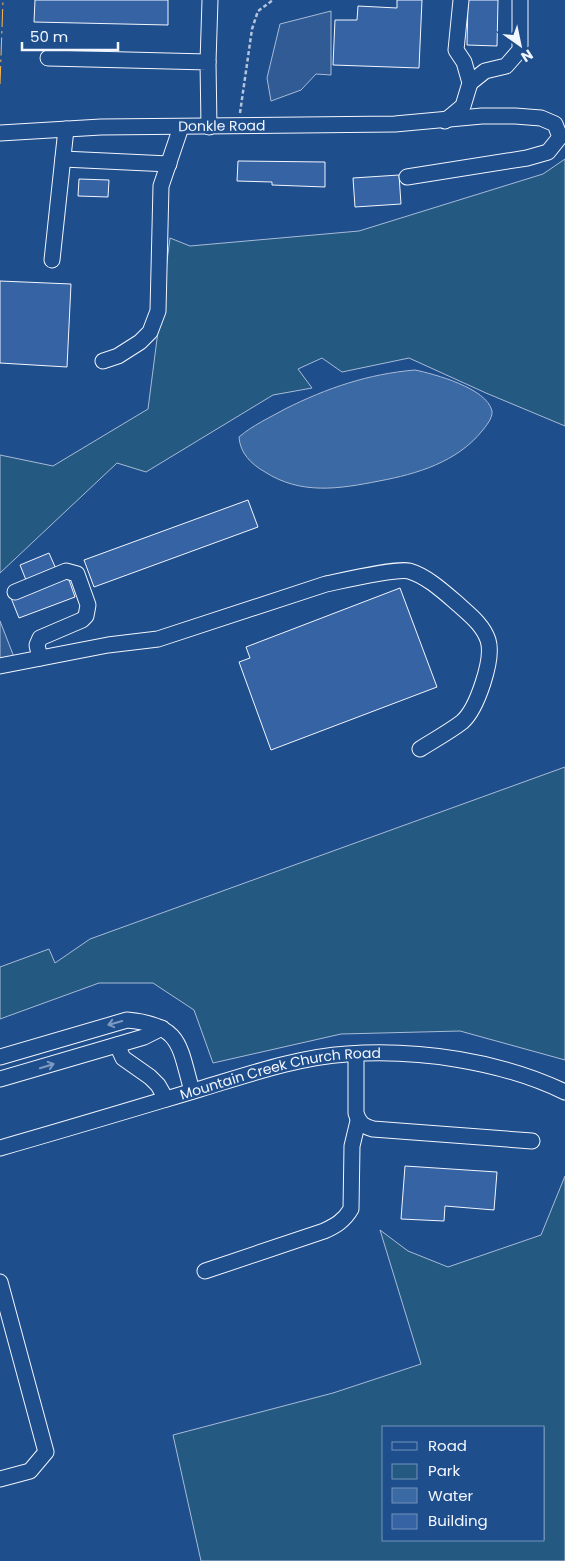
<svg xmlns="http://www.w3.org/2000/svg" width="565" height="1561" font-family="Poppins,sans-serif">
	<rect width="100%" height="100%" fill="#1f4e8c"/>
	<g fill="#245a82" stroke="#a8bbd7" fill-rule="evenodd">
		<path d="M565,159V426L486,393L409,358L342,372L322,358L298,369L312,388L273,395L146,472L117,463L0,573V455L53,466L148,409L170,238L190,246L359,231L543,174Z"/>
		<path d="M565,767V1060L460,1031L341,1034L213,1063L194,1010L153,983H99L0,1019V967L49,949L55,963L90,939Z"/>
		<path d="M565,1176V1561H201L173,1435L333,1393L421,1364L380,1230L408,1251L448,1267L541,1235ZM384,1427H544V1540H384Z"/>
	</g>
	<g fill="#305b95" stroke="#a8bbd7">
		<path d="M331,11V75L316,74L301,90L271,101L267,78L280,24Z"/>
		<path d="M0,621L14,657L0,660Z"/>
	</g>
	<path fill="#3b69a3" stroke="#a8bbd7" d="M415,370C434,374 487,388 492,411C493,418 486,426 482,431C457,462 417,474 379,481C339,489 301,495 265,472C251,464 240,453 239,437C253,425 269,418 285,409C327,388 368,374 415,370Z"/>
	<g fill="#3563a3" stroke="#f2f6ff">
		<path d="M35,0H168V25L34,22Z"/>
		<path d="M397,0H422L419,68L333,65L335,20H357L358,6L397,8Z"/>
		<path d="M468,0H498L497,46L467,45Z"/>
		<path d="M238,161L325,162V187L272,185V182L237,181Z"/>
		<path d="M399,175L401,204L355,207L353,178Z"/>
		<path d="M79,179L109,180L108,197L78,196Z"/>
		<path d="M0,281L71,284L67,367L0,363Z"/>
		<path d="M248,500L258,527L94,587L84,560Z"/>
		<path d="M49,553L56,569L26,580L20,565Z"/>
		<path d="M68,577L75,597L19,618L11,598Z"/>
		<path d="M400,588L437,687L271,750L239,662L250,658L246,647Z"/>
		<path d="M405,1166L497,1172L494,1210L445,1206L444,1221L401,1219Z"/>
	</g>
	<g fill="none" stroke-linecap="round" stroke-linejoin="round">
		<g stroke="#f2f6ff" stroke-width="17">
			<g id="minor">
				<path d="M48,58L208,62L209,127"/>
				<path d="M208,62L210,0"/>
				<path d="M470,83L485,71L506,66L520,50V0"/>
				<path d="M445,121L463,106L470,83L464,62L456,50L461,0"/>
				<path id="s1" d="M0,133L101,127L395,124L482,116H515L541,118L555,124L560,137L548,152L527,158L407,177"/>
				<path d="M63,159L169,164"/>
				<path d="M52,260L66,129"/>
				<path d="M103,361L118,356L140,342L150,332L158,311L161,186L181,127"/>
				<path d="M15,592L66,571L77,574L88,605L86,616L82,620L40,638L37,645L40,658"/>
				<path d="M0,666L108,645L158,639L326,584C341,581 396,568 409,571C427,576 445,593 459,605C470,615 483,625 488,640C494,659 477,709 462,722C449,732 434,740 420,749"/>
				<path d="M117,1045L123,1058L150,1077L158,1085L166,1099"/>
				<path d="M356,1054V1113C359,1123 363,1126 373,1129L532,1141"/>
				<path d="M0,1057L127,1020C182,1025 179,1046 192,1091"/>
				<path d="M0,1079L144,1037L162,1028"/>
				<path id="s2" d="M0,1148C67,1129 133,1109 200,1089C247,1075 298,1057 347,1054C418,1049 501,1061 565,1092"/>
				<path d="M205,1271L324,1231C335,1226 344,1221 351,1209L352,1146L358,1121"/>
				<path d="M0,1282L46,1452L30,1471L0,1479"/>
			</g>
		</g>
		<path stroke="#b3c4dc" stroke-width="2.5" stroke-dasharray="4 2.5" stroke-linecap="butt" d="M240,113L252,29L258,11L273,0"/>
		<use href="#minor" stroke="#1f4e8c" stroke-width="15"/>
		<path stroke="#ffb74d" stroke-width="1" stroke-dasharray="18 4 2.5 4" stroke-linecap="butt" d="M0,84L3,0"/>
	</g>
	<defs><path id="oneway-shaft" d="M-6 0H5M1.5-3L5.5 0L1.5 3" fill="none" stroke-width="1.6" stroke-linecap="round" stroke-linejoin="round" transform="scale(1.25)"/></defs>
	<g stroke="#7e9ac0">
		<use href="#oneway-shaft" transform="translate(115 1023) rotate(164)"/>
		<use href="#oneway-shaft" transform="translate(47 1066) rotate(-17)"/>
	</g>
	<g text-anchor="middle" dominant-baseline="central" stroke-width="4" stroke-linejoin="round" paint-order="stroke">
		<g font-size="14" fill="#f2f6ff" stroke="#1f4e8c">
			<text stroke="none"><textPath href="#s1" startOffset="222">Donkle Road</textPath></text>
			<text stroke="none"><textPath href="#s2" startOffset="291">Mountain Creek Church Road</textPath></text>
		</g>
	</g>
	<rect x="382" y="1426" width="162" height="115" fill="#1f4e8c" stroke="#7391ba"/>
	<rect x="392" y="1442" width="25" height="8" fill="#1f4e8c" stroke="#7391ba"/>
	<text x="428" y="1451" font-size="15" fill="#f2f6ff">Road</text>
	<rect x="392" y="1464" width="25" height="15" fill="#245a82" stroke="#7391ba"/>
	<text x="428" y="1476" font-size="15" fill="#f2f6ff">Park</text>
	<rect x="392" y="1488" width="25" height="15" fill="#3b69a3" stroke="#7391ba"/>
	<text x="428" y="1501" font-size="15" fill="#f2f6ff">Water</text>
	<rect x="392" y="1514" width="25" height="15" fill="#3563a3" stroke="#7391ba"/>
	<text x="428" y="1526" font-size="15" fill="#f2f6ff">Building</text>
	<g transform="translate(520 45) rotate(147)" stroke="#1f4e8c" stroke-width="4" paint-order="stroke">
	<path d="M0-4L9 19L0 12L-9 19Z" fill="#f2f6ff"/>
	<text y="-8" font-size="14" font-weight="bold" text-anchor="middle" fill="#f2f6ff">N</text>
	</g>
	<path d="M22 42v8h96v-8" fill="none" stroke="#f2f6ff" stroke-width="2.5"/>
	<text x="30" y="42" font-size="15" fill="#f2f6ff" stroke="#1f4e8c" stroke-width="4" paint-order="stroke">50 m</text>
</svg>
